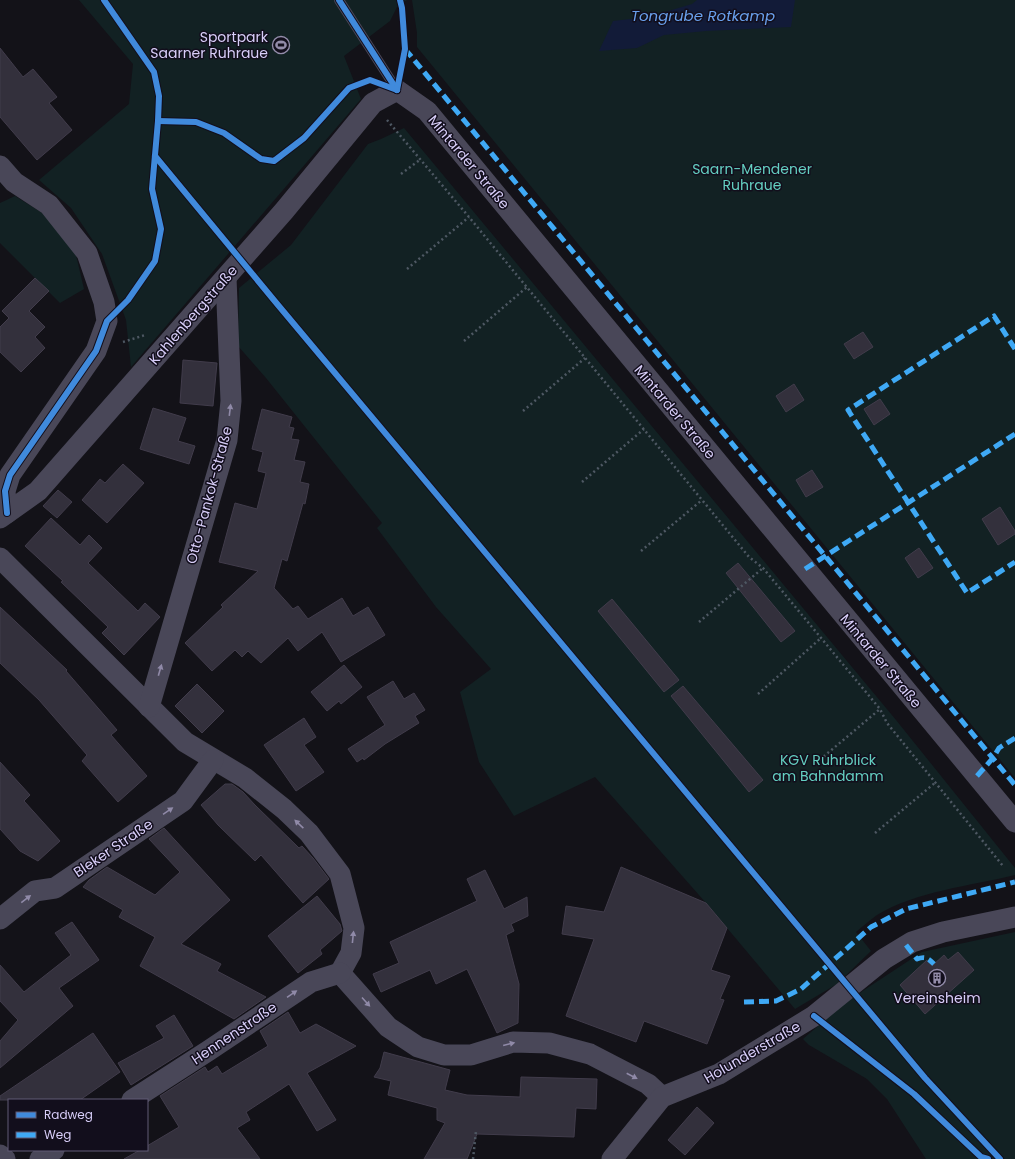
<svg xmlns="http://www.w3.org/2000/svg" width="1015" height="1159" font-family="Poppins,sans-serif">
	<rect width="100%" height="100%" fill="#131218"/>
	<g fill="#122123">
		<path d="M79,0H407L397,7L390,21L344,56L361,99L131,367L126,320L102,254L71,208L39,180L129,104L133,64Z"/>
		<path d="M412,0H1015V778L417,47V33Z"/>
		<path d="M404,128L896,720L1015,868V875C970,886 917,891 877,915C870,920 863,926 856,932L871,951L837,984L795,1009L706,903L595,777L514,816L479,762L460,692L491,669L436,607L377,528L382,523L266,378L238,346L239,288L291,245L368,144L381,139Z"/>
		<path d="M15,196L44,214L76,255L84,289L60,303L0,243V203Z"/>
		<path d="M1015,932V1159H926L887,1099L867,1079L809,1045L803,1039L846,1002L922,952Z"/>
	</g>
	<path fill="#121b38" d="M697,0H795L791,27L706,31L664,35L637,48L599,51L613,21L648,17L692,4Z"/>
	<g fill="#33303c" stroke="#413c4b">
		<path d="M0,48L23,77L33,69L57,97L49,103L72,130L37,160L0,117Z"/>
		<path d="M35,278L49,291L29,311L45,327L35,337L45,348L21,372L0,352V327L9,318L2,311Z"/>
		<path d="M863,332L873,347L854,359L844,344Z"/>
		<path d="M183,360L217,363L213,406L180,403Z"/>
		<path d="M794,384L804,400L786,412L776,396Z"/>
		<path d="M880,399L890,414L874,425L864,409Z"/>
		<path d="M153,408L186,418L178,441L195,446L189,464L140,449Z"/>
		<path d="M262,409L292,417L289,427L294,428L291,439L299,440L294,460L305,462L300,482L309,484L305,504L303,503L287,561L282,559L274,588L293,609L298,606L308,619L342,598L353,616L368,607L385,635L341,662L322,632L298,651L288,638L261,663L248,651L242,657L235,650L212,671L185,643L223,607L221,605L258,571L219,562L235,503L257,509L266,473L258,471L263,452L252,449Z"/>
		<path d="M123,464L144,483L107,523L82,500L100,479L105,483Z"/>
		<path d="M812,470L823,487L806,497L796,480Z"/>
		<path d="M58,490L72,502L57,518L43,506Z"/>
		<path d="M1000,507L1015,531V534L998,545L982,519Z"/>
		<path d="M51,518L80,545L89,535L102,548L88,563L138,611L145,603L160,617L124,655L102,633L108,627L61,582L63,581L25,546Z"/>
		<path d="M919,548L933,568L918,578L905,558Z"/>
		<path d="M738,563L795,631L781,642L726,573Z"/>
		<path d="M612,599L679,680L664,692L598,611Z"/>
		<path d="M0,607L67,670L66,671L117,730L111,735L147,776L118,802L82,761L87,755L39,700L0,663Z"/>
		<path d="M344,665L362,687L341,704L339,701L327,711L311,692Z"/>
		<path d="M393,681L404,699L414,693L425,710L415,716L419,723L385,744L364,760L363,758L357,762L348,749L385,725L367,697Z"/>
		<path d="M197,684L224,711L202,733L175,706Z"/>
		<path d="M683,686L763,780L749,792L671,696Z"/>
		<path d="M304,718L316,737L304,745L324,772L296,791L264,745Z"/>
		<path d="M0,762L30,795L24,801L60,841L38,861L20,851L0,829Z"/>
		<path d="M225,784H232L243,792L255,805L299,848L302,846L313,858L329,879L303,903L261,855L255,861L218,825L201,805Z"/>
		<path d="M164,828L230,900L181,944L221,964L217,971L266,997L234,1019L140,966L155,937L119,917L123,910L83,887L89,880L107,867L155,895L180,872L149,839Z"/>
		<path d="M621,867L706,903L727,928L711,970L730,976L720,999L724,1000L707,1044L644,1021L636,1042L566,1016L594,939L562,934L566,906L604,912Z"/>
		<path d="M485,870L504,909L527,897L528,916L511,924L514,931L506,935L519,984L518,1023L497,1033L467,969L436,984L430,970L381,992L373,974L399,963L390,942L477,901L467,879Z"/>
		<path d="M317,896L340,924L342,931L320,950L322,954L298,973L268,936Z"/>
		<path d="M72,922L99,960L59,988L73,1006L0,1068V1041L18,1020L0,1001V965L24,992L71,955L55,933Z"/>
		<path d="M958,952L974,970L925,1014L900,985L927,960L932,966L944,955L948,960Z"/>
		<path d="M288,1012L300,1033L316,1024L356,1046L307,1073L336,1120L317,1131L289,1084L246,1112L250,1120L237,1128L260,1159H124L140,1150H147V1146L179,1127L160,1096L205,1067L208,1072L217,1066L222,1074L268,1046L260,1031Z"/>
		<path d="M174,1015L193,1046L131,1085L118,1063L164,1038L156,1026Z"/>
		<path d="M93,1033L120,1072L80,1100H0V1096Z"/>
		<path d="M384,1052L450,1070L445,1090L467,1095L520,1097L521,1077L597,1079L596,1109L576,1108L574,1137L477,1134L467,1159H424L445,1123L437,1120V1108L388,1095L391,1081L374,1077L380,1068Z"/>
		<path d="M697,1107L714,1123L685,1155L668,1140Z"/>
	</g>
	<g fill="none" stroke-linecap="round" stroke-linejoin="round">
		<g stroke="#4e5863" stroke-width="2.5" stroke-dasharray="2 3" stroke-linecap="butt">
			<path d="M387,120L469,217L749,557L763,568L880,709L887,723L1003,866"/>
			<path d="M401,174L421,159"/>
			<path d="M407,269L469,217"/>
			<path d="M464,341L527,287"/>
			<path d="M123,342L145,335"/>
			<path d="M523,411L585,358"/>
			<path d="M582,482L644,429"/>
			<path d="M641,551L702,500"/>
			<path d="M699,622L763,568"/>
			<path d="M758,694L821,638"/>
			<path d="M816,763L880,709"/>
			<path d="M875,833L936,782"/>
			<path d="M473,1159L476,1131"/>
		</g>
		<path stroke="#494758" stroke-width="10" d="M339,0L397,90"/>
		<g stroke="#494758" stroke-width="21">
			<path d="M0,166L14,182L49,205L87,253L104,302L107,321L96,351L10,475L5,491L7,513"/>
			<path d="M0,518L38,491L284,211L373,103L397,90L427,111L1015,822"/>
			<path d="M0,558L185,742L245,778L284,809L309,833L340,874L354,928L351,953L340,973"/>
			<path d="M149,707L227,440L231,401L226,278"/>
			<path d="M0,919L35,891L55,888L183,801L213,760"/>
			<path d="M340,973L388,1027L418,1047L444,1055H471L513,1042L549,1043L590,1054L648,1084L662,1097"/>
			<path d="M132,1100L208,1051L311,982L340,973"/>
			<path d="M0,1155L5,1159"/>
			<path d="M40,1159L54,1150"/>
			<path d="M612,1159L662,1097L719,1074L814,1016L884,959L912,942L943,932L1015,917"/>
		</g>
		<g stroke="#3fa9f5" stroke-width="5" stroke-dasharray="10 5" stroke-linecap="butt">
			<path d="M405,49L1015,785"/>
			<path d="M1015,349L994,316L848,410L967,593L1015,562"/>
			<path d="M805,569L1015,434"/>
			<path d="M977,776L993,758L999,748L1015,738"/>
			<path d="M906,945L917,959C925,956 928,958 934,964"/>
			<path d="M744,1002L776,1001L801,989L871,927L906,909L1015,882"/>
		</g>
		<g stroke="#120e1c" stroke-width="8">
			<g id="cycleway">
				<path d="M339,0L397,90"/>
				<path d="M397,90L405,49L402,8L400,0"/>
				<path d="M158,121L196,122L224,133L261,159L274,161L304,138L349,88L370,80L397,90"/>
				<path d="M155,156L278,305L925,1078L1000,1159"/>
				<path d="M7,513L5,491L10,475L96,351L107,321L128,300L155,261L161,229L152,189L158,121L159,96L154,72L104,0"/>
				<path d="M814,1016L914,1094L981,1157L988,1159"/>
			</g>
		</g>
		<use href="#cycleway" stroke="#408adc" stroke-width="6"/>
	</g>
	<defs><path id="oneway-solid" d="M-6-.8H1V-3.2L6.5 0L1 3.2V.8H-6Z"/></defs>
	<g fill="#908aa8">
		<use href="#oneway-solid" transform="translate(230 410) rotate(-83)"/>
		<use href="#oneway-solid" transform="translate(160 670) rotate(-74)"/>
		<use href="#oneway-solid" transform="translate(168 811) rotate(-34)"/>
		<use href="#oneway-solid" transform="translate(299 824) rotate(-137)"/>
		<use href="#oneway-solid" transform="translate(26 899) rotate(-38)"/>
		<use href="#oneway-solid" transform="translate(353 937) rotate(-84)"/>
		<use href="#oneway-solid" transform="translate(292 994) rotate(-34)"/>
		<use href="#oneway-solid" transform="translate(366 1002) rotate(48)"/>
		<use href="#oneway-solid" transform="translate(509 1044) rotate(-14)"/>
		<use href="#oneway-solid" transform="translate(632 1076) rotate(27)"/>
	</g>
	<defs>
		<g id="stadium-ring" transform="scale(0.9)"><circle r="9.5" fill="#120e1c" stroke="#938caa" stroke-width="1.5"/><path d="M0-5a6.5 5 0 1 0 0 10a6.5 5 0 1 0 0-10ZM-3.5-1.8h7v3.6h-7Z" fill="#938caa"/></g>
		<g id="building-ring" transform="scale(0.9)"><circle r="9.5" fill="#120e1c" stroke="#938caa" stroke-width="1.5"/><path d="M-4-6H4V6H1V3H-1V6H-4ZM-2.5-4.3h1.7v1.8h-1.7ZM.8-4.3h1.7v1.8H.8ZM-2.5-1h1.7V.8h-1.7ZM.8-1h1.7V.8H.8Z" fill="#938caa"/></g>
	</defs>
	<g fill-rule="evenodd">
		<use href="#stadium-ring" x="281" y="45"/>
		<use href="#building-ring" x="937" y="978"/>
	</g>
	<g text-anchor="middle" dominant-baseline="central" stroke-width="3" stroke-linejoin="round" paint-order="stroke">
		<g font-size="14" fill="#d8cef9" stroke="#120e1c" text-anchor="end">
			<text x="268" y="37">Sportpark<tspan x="268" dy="16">Saarner Ruhraue</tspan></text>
			<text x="937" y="998" text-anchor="middle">Vereinsheim</text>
		</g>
		<g font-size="14" fill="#d8cef9" stroke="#120e1c">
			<text transform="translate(469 162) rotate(50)">Mintarder Straße</text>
			<text transform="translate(193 315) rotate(-49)">Kahlenbergstraße</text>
			<text transform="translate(675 412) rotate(50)">Mintarder Straße</text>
			<text transform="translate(209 495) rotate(-75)">Otto-Pankok-Straße</text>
			<text transform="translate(881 661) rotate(50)">Mintarder Straße</text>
			<text transform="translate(113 848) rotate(-34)">Bleker Straße</text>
			<text transform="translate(234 1033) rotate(-34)">Hennenstraße</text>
			<text transform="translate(752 1052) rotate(-30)">Holunderstraße</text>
		</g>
		<g font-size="14" fill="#64cfc1" stroke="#120e1c">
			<text x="752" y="169">Saarn-Mendener<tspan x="752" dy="16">Ruhraue</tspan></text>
			<text x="828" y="760">KGV Ruhrblick<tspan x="828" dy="16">am Bahndamm</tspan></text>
		</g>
		<g font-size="15" font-style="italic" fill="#69a0ec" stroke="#120e1c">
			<text x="703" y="15">Tongrube Rotkamp</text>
		</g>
	</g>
	<rect x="8" y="1099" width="140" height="52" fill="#120e1c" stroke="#615b74"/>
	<rect x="16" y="1112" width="20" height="6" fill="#408adc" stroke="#615b74"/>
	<text x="44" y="1119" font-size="12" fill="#d8cef9">Radweg</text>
	<rect x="16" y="1132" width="20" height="6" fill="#3fa9f5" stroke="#615b74"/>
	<text x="44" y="1139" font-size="12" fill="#d8cef9">Weg</text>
</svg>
